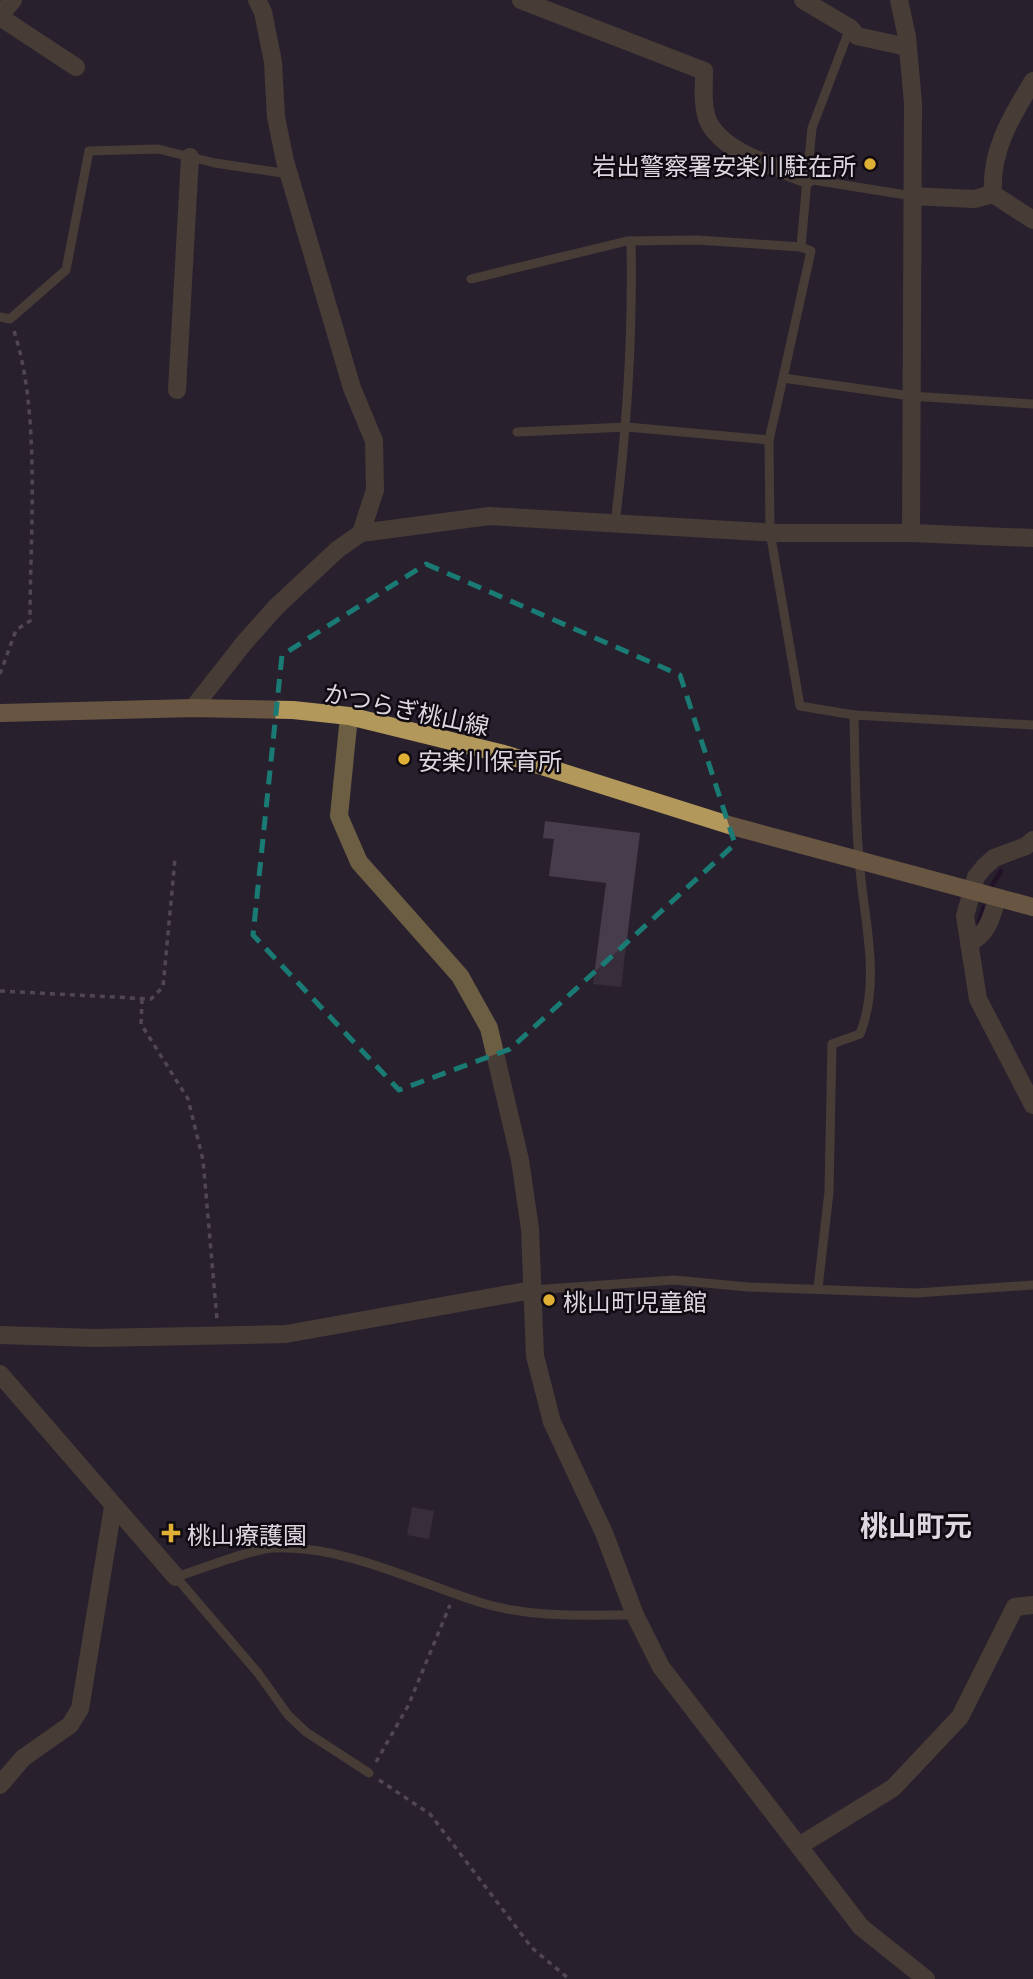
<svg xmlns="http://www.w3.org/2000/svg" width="1033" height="1979" font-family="Literata,'Noto Sans JP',serif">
	<rect width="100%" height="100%" fill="#29202e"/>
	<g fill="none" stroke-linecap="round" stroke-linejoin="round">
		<g stroke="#170022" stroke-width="5">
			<path d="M991,887L1001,871"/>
			<path d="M979,923L984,907"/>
		</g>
	</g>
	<g fill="#473c4c">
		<path d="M545,821L640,833L621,987L593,984L606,883L549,876L554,839L543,838Z"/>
		<path d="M412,1507L434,1511L429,1539L407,1535Z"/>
	</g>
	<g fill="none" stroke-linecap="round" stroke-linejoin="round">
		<g stroke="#7e7682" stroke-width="3.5" stroke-dasharray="5 5" stroke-linecap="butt">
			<path d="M0,674L16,630L30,621C30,533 41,413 14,331"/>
			<path d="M0,991L151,999L163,987L175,859"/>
			<path d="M142,999L141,1024L188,1099L203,1160L217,1320"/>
			<path d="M376,1762L408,1706L450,1605"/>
			<path d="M379,1780L430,1814L532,1948L569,1979"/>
		</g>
		<g stroke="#6b5e42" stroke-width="9">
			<path d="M807,179L812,128L850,28"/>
			<path d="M471,279L627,241L697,240L801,247L807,179L912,196"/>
			<path d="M0,317L10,319L66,270L89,151L158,149L215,163L289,174"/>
			<path d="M783,378L811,251L801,247"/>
			<path d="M517,432L627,427L769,440"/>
			<path d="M615,523C627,429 633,337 631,241"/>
			<path d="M854,715L800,706L770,532L769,440L783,378L911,396L1033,404"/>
			<path d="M818,1288L829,1192L832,1044L860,1034C882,978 863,917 859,859C855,811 855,763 854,715L1033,725"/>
			<path d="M532,1290L674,1280L748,1287L916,1293L1033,1285"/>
			<path d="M369,1773L306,1732L288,1715L258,1673L176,1577C199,1570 251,1549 273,1548C345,1545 415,1582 482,1603C532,1618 583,1615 635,1615"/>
		</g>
		<g stroke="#6b5e42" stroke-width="18">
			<path d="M257,0L263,12L273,62L276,117L285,161L352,388L374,441L375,490L361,533"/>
			<path d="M521,0L704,71C704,87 702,106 708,121C724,154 776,166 807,179"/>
			<path d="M803,0L850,28L857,36L907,47"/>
			<path d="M899,0L907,37L913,103L911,533"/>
			<path d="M0,15L13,0"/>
			<path d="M0,17L76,67"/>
			<path d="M1033,81C1012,116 990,150 993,194L1033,220"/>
			<path d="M912,196L974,199L993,194"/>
			<path d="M177,390L190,157"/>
			<path d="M193,708L244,643L276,607L337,550L361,533L489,516L779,533H911L1033,538"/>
			<path d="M349,716L339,816L359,862L460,976L489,1028L520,1160L530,1229L535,1356L552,1422L604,1533L635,1615L661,1667L861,1927L926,1979"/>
			<path d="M1033,840L1026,846L994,858L984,867L976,877L965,916L978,999L1033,1105"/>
			<path d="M969,943C988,934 991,918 997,899"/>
			<path d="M0,1335L95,1338L286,1334L532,1290"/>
			<path d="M0,1374L176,1577"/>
			<path d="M0,1785L23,1758L70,1725L80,1709L113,1507"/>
			<path d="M799,1846L893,1788L960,1717L1015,1607L1033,1605"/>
		</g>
		<path stroke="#b3985b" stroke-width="18" d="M0,713L193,708L293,710L349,716L504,754L732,826L1033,907"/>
	</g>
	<path d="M0 0H1033V1979H0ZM426,564L680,675L735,844L510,1049L399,1090L253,935L282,655Z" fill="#29202e" fill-opacity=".55" fill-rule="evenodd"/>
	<path fill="none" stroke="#197b74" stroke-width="5" stroke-dasharray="14 9" stroke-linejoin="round" d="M426,564L680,675L735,844L510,1049L399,1090L253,935L282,655Z"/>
	<g fill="#dfb034" stroke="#100b12" stroke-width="2.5">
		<circle cx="870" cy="164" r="7"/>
		<circle cx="404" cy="759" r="7"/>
		<circle cx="549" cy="1300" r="7"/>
		<path d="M167.5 1522.5h7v7h7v7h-7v7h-7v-7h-7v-7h7z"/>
	</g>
	<g text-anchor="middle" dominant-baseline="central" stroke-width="5" stroke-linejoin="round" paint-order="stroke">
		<g font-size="24" fill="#ddd7e0" stroke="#100b12" text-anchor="start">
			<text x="856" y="164" text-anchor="end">岩出警察署安楽川駐在所</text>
			<text x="418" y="759">安楽川保育所</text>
			<text x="563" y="1300">桃山町児童館</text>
			<text x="187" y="1533">桃山療護園</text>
		</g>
		<g font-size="24" fill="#ddd7e0" stroke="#100b12">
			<text transform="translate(407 708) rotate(12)">かつらぎ桃山線</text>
		</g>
		<g font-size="28" font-weight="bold" fill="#ddd7e0" stroke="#100b12">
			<text x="916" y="1524">桃山町元</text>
		</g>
	</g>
</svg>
